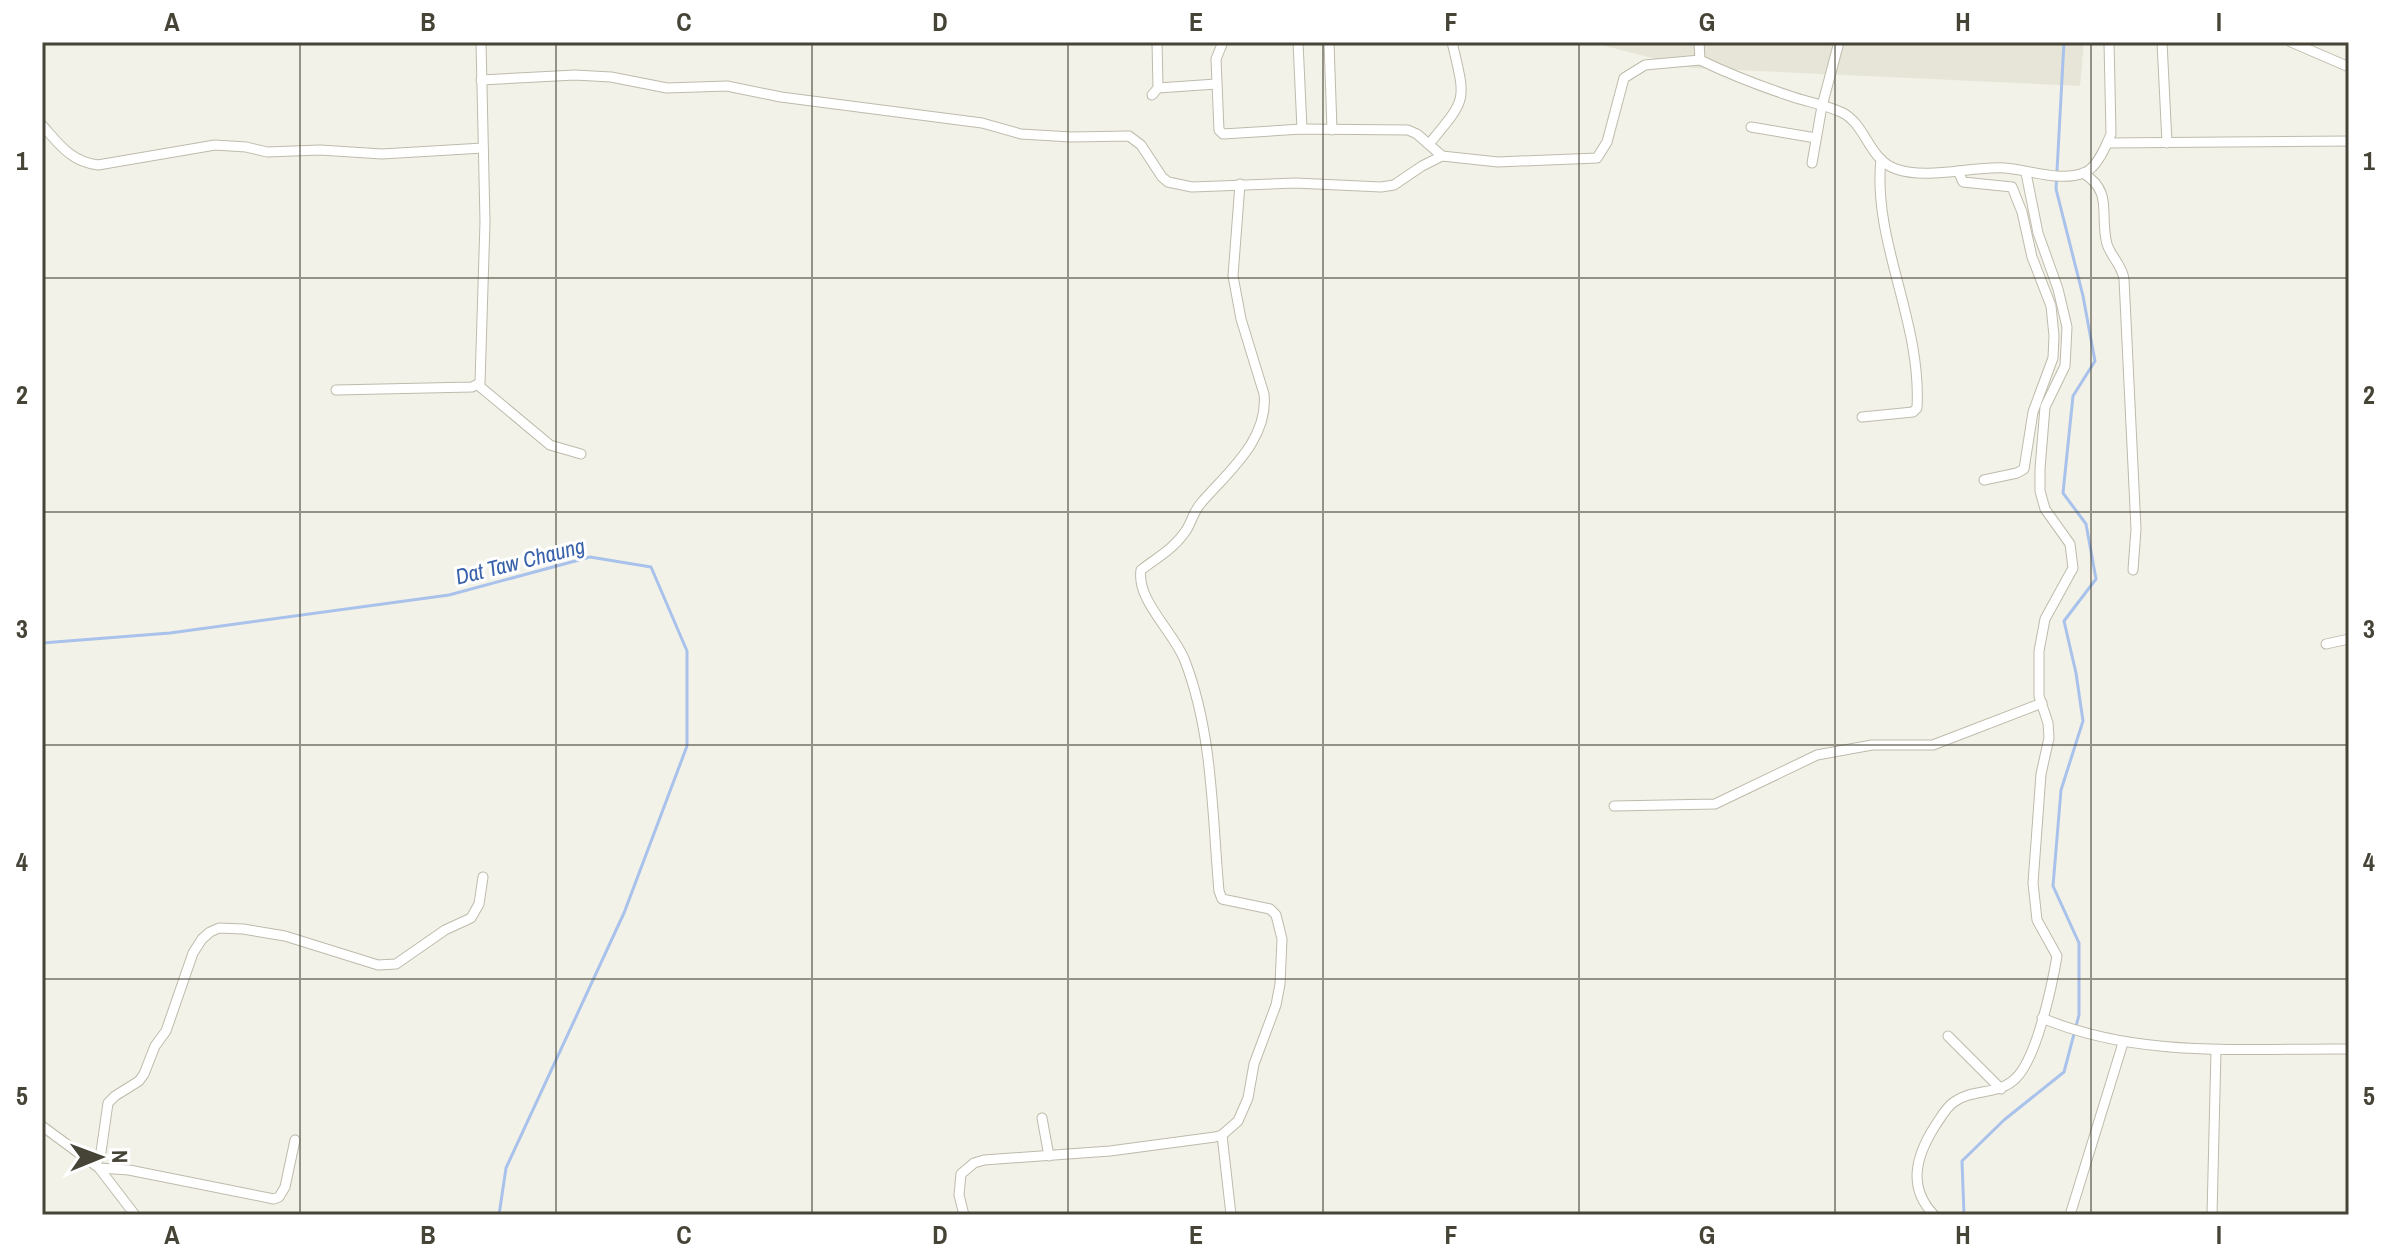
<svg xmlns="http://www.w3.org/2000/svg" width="2391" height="1257" font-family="'Archivo Narrow',sans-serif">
	<rect width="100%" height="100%" fill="#f3f2e8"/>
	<path fill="#e6e5d7" d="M1590,42H2084L2080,86L1691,68Z"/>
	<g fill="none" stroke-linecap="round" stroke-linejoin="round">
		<g stroke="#a9c2eb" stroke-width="3">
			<path d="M42,643L170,633L449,595L590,557L651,567L687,651V746L624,913L506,1168L499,1215"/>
			<path d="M1964,1215L1962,1161L2004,1120L2064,1072L2079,1015V943L2053,886L2061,790L2083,721L2076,673L2064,621L2096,579L2086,524L2063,493L2073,396L2095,361L2083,296L2056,189L2064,42"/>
		</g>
		<g stroke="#bebbab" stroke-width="11">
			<g id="street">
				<path d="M1157,42L1158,88"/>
				<path d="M1223,42L1216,59L1219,130L1223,134L1302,129L1408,130L1417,134L1442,156"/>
				<path d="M1298,42L1302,129"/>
				<path d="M1329,42L1332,130"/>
				<path d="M1699,42L1700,60C1729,74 1760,86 1790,96C1807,102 1827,105 1843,113C1866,125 1869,160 1896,169C1927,180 1972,166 2005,168C2030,170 2059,182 2084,173C2097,168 2106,146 2111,134L2109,42"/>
				<path d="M2162,42L2167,143"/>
				<path d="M2291,42L2349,67"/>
				<path d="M481,80L575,75L611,77L667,88L727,86L781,97L982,123L1021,134L1071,137L1129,136L1141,145L1162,177L1168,182L1192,187L1295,183L1381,187L1394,185L1422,166L1442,156L1498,162L1597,158L1607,142L1624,78L1645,65L1700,60"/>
				<path d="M1152,95L1158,88L1216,84"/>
				<path d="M42,125C59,144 71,162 98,165L215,145L246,147L267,152L320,150L382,154L483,148"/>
				<path d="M1751,127L1816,138"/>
				<path d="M2107,143L2349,141"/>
				<path d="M1429,144C1468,97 1466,102 1452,42"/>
				<path d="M1812,163L1822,106L1839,42"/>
				<path d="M1958,171L1963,182L2012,187L2022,212L2032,257L2051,306L2054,336L2053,358L2033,412L2024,469L2017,473L1984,480"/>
				<path d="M2083,173C2114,192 2099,214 2107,244C2111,257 2122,265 2124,279L2136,529L2133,570"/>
				<path d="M478,385L550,445L581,454"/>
				<path d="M336,390L472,387L480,383L485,222L481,42"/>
				<path d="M1862,417L1913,412L1917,408C1922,321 1872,241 1881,159"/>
				<path d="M2326,644L2349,639"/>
				<path d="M1614,806L1715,804L1817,755L1872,745H1933L2042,703"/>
				<path d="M2042,1018C2140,1059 2246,1048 2349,1049"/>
				<path d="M1948,1036L2001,1089"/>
				<path d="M1042,1118L1049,1156"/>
				<path d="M42,1126L99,1168L135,1215"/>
				<path d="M1222,1135L1231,1215"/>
				<path d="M96,1165L101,1152L108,1103L115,1096L139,1081L144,1074L155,1046L166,1031L193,953L202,939L210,932L219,928L243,929L285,936L378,965L396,964L445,930L471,918L479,904L483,877"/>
				<path d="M99,1168L129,1170L274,1199L279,1197L285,1187L295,1140"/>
				<path d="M964,1215L959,1195L961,1174L974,1163L984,1160L1110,1151L1215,1137L1222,1135L1238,1121L1248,1098L1254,1064L1276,1005L1280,984L1282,939L1276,915L1270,909L1222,899L1219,891C1212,814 1213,734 1185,661C1174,632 1136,600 1141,570C1158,557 1175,548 1187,529C1192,520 1194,511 1201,503C1228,472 1269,439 1264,394L1241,319L1233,276L1240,184"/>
				<path d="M1934,1215C1907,1187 1916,1156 1935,1126C1940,1119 1946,1107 1954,1102C1973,1088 1998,1096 2016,1078C2037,1057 2052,986 2057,956L2037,920L2033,883L2041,774L2049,738L2048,723L2039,696V651L2045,619L2073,568L2070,544L2045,509L2040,491V469L2045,407L2065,366L2067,327L2058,289L2038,233L2026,173"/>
				<path d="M2070,1215L2123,1043"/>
				<path d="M2212,1215L2216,1050"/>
			</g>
		</g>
		<use href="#street" stroke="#fff" stroke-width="9"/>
	</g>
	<path fill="none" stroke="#464337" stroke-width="2" stroke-opacity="0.55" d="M300,42V1215M556,42V1215M812,42V1215M1068,42V1215M1323,42V1215M1579,42V1215M1835,42V1215M2091,42V1215M42,278H2349M42,512H2349M42,745H2349M42,979H2349"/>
	<g text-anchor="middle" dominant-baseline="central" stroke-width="6" stroke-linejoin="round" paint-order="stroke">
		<g font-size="22" font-style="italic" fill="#3862aa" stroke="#fff">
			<text transform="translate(520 561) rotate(-14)">Dat Taw Chaung</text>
		</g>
	</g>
	<rect width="2391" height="1257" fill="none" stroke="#ffffff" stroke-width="88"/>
	<g transform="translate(100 1157) rotate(89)" stroke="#ffffff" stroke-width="6" paint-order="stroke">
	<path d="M0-6L14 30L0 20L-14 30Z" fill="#464337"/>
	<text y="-12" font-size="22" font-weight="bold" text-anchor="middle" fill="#464337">N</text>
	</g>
	<rect x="44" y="44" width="2303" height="1169" fill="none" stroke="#464337" stroke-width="3"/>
	<g font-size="26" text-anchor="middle" font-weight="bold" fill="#464337">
		<text x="172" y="31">A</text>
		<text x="428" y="31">B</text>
		<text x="684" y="31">C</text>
		<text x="940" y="31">D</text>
		<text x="1196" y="31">E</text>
		<text x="1451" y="31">F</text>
		<text x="1707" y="31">G</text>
		<text x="1963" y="31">H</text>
		<text x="2219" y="31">I</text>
		<text x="22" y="170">1</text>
		<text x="2369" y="170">1</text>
		<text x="22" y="404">2</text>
		<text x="2369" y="404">2</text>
		<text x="22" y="638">3</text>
		<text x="2369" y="638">3</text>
		<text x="22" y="871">4</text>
		<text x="2369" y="871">4</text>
		<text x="22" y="1105">5</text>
		<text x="2369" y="1105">5</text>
		<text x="172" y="1244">A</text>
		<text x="428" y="1244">B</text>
		<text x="684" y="1244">C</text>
		<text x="940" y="1244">D</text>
		<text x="1196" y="1244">E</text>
		<text x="1451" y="1244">F</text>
		<text x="1707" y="1244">G</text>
		<text x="1963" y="1244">H</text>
		<text x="2219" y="1244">I</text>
	</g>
</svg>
